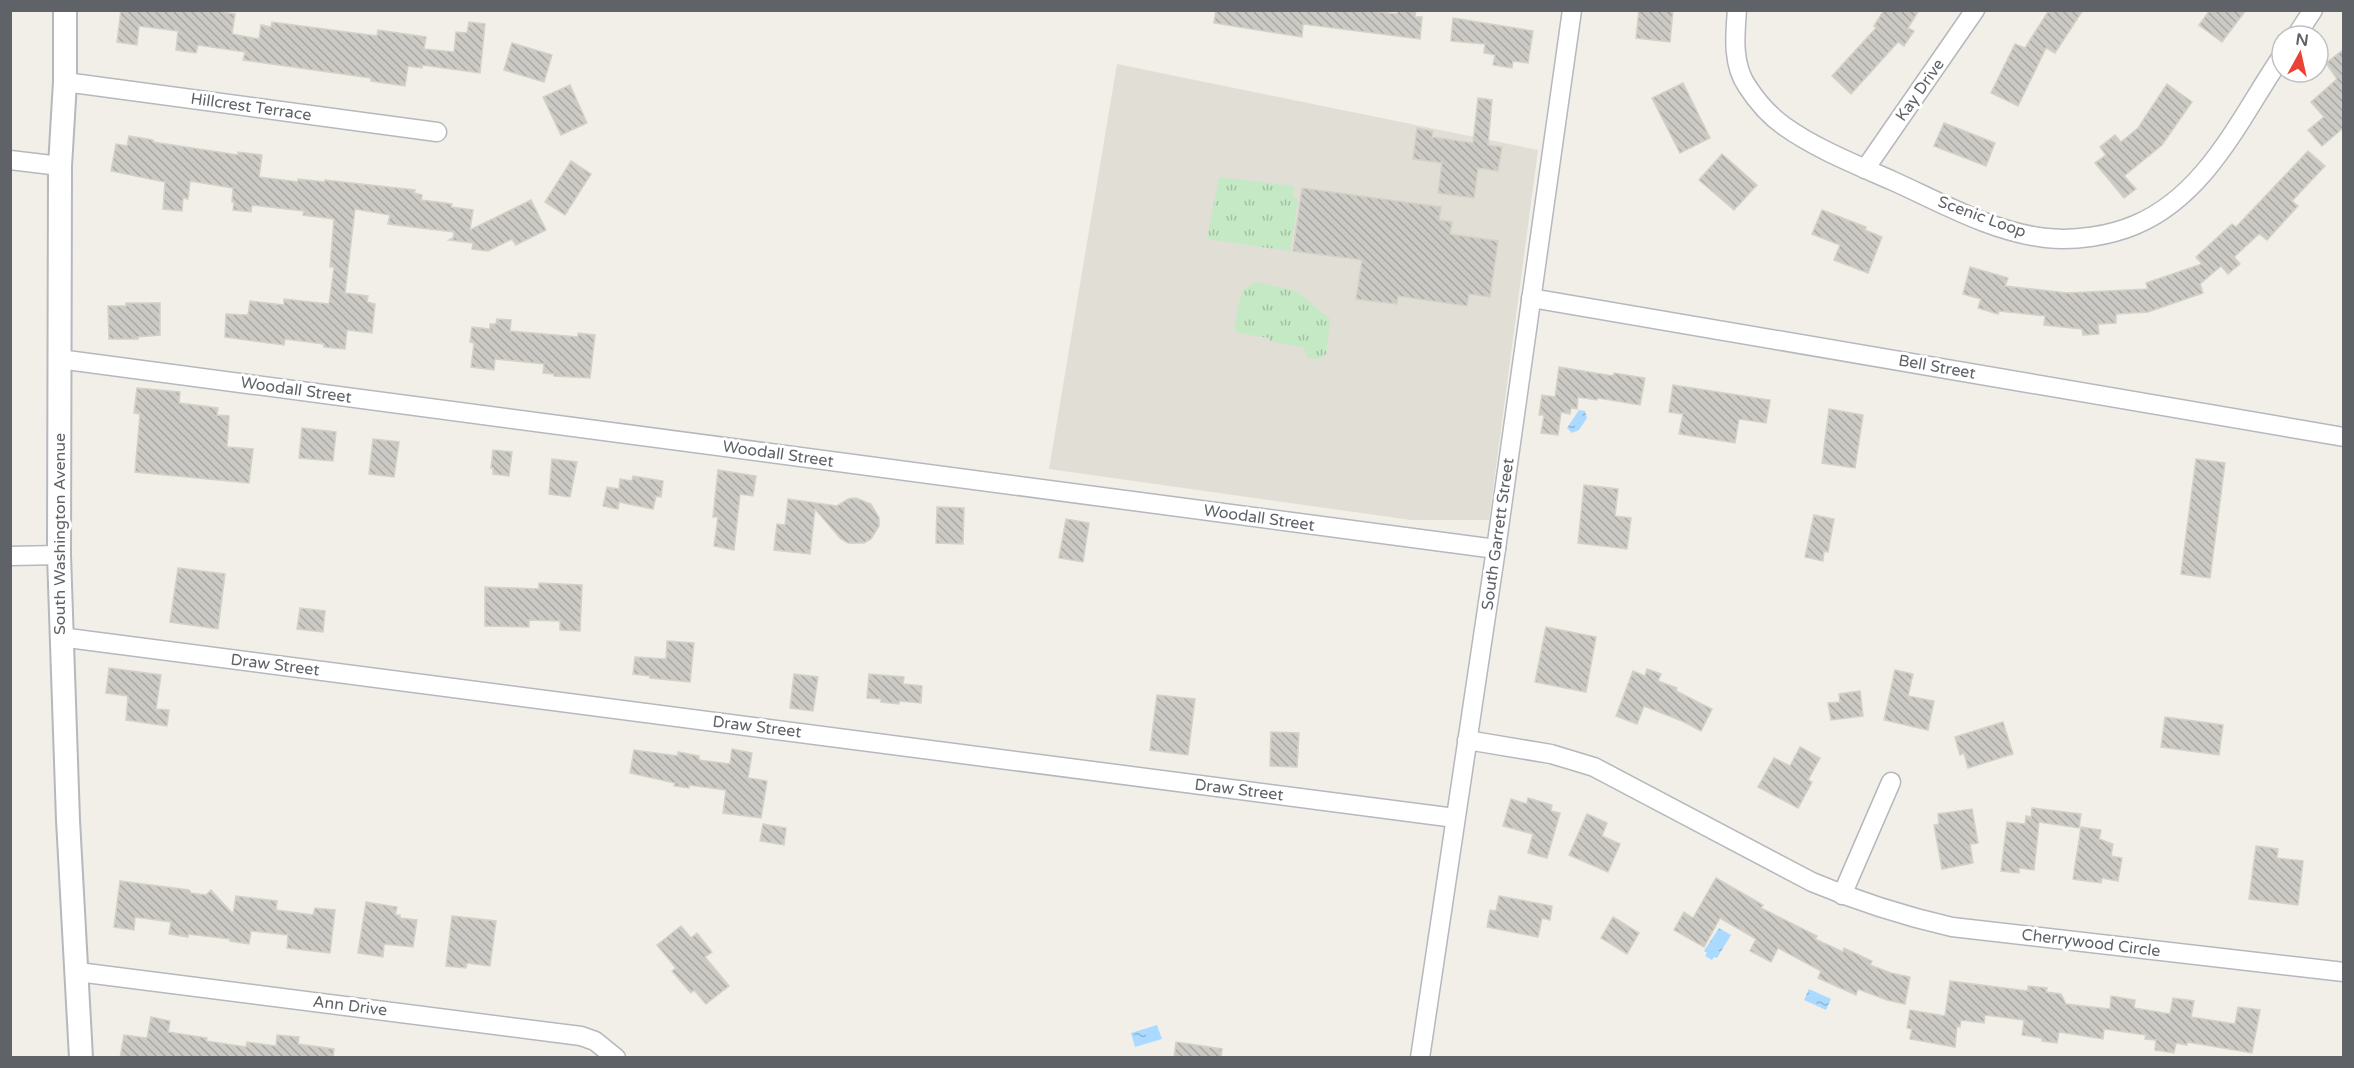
<svg xmlns="http://www.w3.org/2000/svg" width="2354" height="1068" font-family="'Varela Round',sans-serif">
	<defs>
		<pattern id="park-tufts" width="24" height="20" patternUnits="userSpaceOnUse" patternTransform="scale(1.5)"><rect width="24" height="20" fill="#c5e8c5"/><path d="M3 7l-1-3M5 7V3M7 7l1-3M15 17l-1-3M17 17v-4M19 17l1-3" fill="none" stroke="#a3c0a4"/></pattern>
		<pattern id="water-ripples" width="26" height="14" patternUnits="userSpaceOnUse" patternTransform="scale(1.5)"><rect width="26" height="14" fill="#aadaff"/><path d="M2 4q2-2 4 0t4 0M15 11q2-2 4 0t4 0" fill="none" stroke="#8eb4d2"/></pattern>
		<pattern id="building-back-hatch" width="6" height="6" patternUnits="userSpaceOnUse" patternTransform="scale(1.5)"><rect width="6" height="6" fill="#cccac5"/><path d="M-1 5l2 2M0 0l6 6M5-1l2 2" fill="none" stroke="#a9a8a4"/></pattern>
	</defs>
	<rect width="100%" height="100%" fill="#f1efe8"/>
	<path fill="#e1ded6" d="M1117,64L1538,150L1489,520H1411L1049,469Z"/>
	<g fill="url(#park-tufts)">
		<path d="M1219,177L1294,186L1293,197L1298,199L1290,251L1207,239Z"/>
		<path d="M1256,282L1296,291L1330,319L1326,354L1319,359L1307,358L1304,348L1270,341L1269,338L1238,333L1234,328L1242,291Z"/>
	</g>
	<g fill="url(#water-ripples)">
		<path d="M1579,410L1585,411L1587,418L1579,430L1572,433L1567,428Z"/>
		<path d="M1719,928L1731,935L1717,958L1714,957L1712,960L1705,956L1707,953L1704,951Z"/>
		<path d="M1809,989L1831,999L1826,1010L1804,1000Z"/>
		<path d="M1157,1025L1162,1039L1135,1047L1131,1033Z"/>
	</g>
	<g fill="url(#building-back-hatch)" stroke="#d6d1c6" stroke-width="1.5">
		<path d="M121,10H222L221,12L235,14L232,34L259,39L261,25L271,27L272,22L377,36L378,30L426,37L424,49L454,52L456,32L467,33L469,22L485,24L480,73L422,65V68L408,66L405,86L371,81V78L243,60L245,52L198,45L196,53L176,50L178,31L139,26L137,45L117,42Z"/>
		<path d="M1216,10H1363L1397,14L1398,10H1416L1415,17H1422L1420,39L1303,24L1302,37L1214,23Z"/>
		<path d="M1639,10H1673L1670,42L1636,38Z"/>
		<path d="M1884,10H1919L1908,28L1914,31L1904,46L1898,42L1851,94L1832,76L1876,28L1874,26Z"/>
		<path d="M2049,10H2083L2055,53L2046,48L2018,106L1991,93L2015,44L2025,48Z"/>
		<path d="M2210,10H2246L2222,42L2199,25Z"/>
		<path d="M1453,18L1533,31L1528,63L1513,61L1512,68L1493,65L1495,55L1484,53L1485,44L1451,41Z"/>
		<path d="M512,43L552,55L544,82L504,70Z"/>
		<path d="M2343,50V128L2322,146L2308,130L2324,117L2311,102L2337,79L2326,63Z"/>
		<path d="M1683,83L1710,138L1680,153L1652,98Z"/>
		<path d="M2167,84L2192,102L2162,145L2124,176L2136,189L2124,198L2095,163L2106,155L2100,147L2115,135L2121,142L2138,128Z"/>
		<path d="M570,85L587,123L561,135L543,97Z"/>
		<path d="M1478,98L1492,100L1488,145L1502,147L1498,171L1478,168L1474,198L1438,193L1442,163L1413,159L1417,128L1433,131L1432,137L1473,143Z"/>
		<path d="M1944,123L1995,143L1986,166L1934,146Z"/>
		<path d="M129,136L153,140V142L238,155V152L262,155L259,177L298,182V179L325,182V180L415,190L414,193L422,195L421,200L452,204L451,207L473,210L470,230L531,200L546,230L516,245L512,239L488,251L472,249L473,243L449,240L453,238L454,232L388,224L390,215L355,209L345,293L368,296L367,302L375,304L372,333L347,330L345,349L324,347V344L285,339L284,345L225,337L226,314L248,315L250,301L284,305V299L329,304L334,267H330L334,219L303,215L304,211L252,205L251,212L233,210L234,202H232L233,188L190,181L188,199L183,198L182,211L163,209L165,182L111,171L116,144L127,146Z"/>
		<path d="M2308,151L2325,166L2292,201L2298,206L2267,240L2259,234L2234,257L2240,264L2228,274L2221,266L2200,284L2203,293L2148,312L2116,314V323L2098,324L2099,334L2083,335L2082,329L2044,325L2045,316L1999,311L1998,314L1978,308L1981,299L1963,294L1970,267L2008,278L2005,286L2067,293L2148,289L2146,283L2202,264L2196,257L2232,224L2236,227Z"/>
		<path d="M1722,154L1757,185L1734,210L1699,180Z"/>
		<path d="M571,161L591,174L565,215L545,202Z"/>
		<path d="M1302,188L1441,207L1439,220L1452,222L1450,234L1498,241L1490,297L1469,294L1467,306L1398,296L1397,304L1356,299L1362,260L1293,251Z"/>
		<path d="M1822,210L1866,227L1865,230L1882,237L1868,273L1834,260L1840,245L1812,234Z"/>
		<path d="M126,303H160V335L138,337V339H109L108,306H126Z"/>
		<path d="M497,319L511,320L510,331L578,337V333L595,335L590,378L554,376V374L543,373L544,364L495,359L494,370L471,367L474,343L470,342L472,327L490,329V324H496Z"/>
		<path d="M1559,367L1613,376L1614,373L1645,378L1640,405L1598,398L1597,400L1578,397L1577,409L1571,408L1570,414L1561,412L1558,435L1541,433L1544,415H1539L1542,395L1555,397Z"/>
		<path d="M1673,385L1770,400L1766,423L1739,419L1735,443L1679,434L1683,414L1669,412Z"/>
		<path d="M137,388L180,392L179,403L218,408L217,415L229,416L227,447L253,449L249,483L135,472L140,414L134,413Z"/>
		<path d="M1829,409L1863,415L1855,468L1822,463Z"/>
		<path d="M302,428L336,432L333,461L299,458Z"/>
		<path d="M373,439L399,442L394,477L369,474Z"/>
		<path d="M493,450L512,452L509,476L493,474V468H491Z"/>
		<path d="M552,459L577,462L570,497L549,494Z"/>
		<path d="M2196,459L2225,463L2210,578L2181,574Z"/>
		<path d="M718,470L756,476L753,496L740,494L734,550L714,546L718,517H713Z"/>
		<path d="M633,476L663,481L661,497L656,496L653,509L619,502L618,509L603,506L607,487L619,489L620,479L632,481Z"/>
		<path d="M1584,485L1618,489L1615,516L1631,518L1627,549L1578,543Z"/>
		<path d="M856,498L871,504L879,518V526L871,539L864,543H848L841,539L815,509L810,554L774,550L777,524L785,525L788,499L837,506L848,499Z"/>
		<path d="M937,507L964,508L963,544L936,543Z"/>
		<path d="M1814,515L1834,519L1828,552L1824,551L1823,561L1805,557Z"/>
		<path d="M1066,519L1089,523L1083,562L1059,558Z"/>
		<path d="M178,568L225,574L218,629L170,622Z"/>
		<path d="M539,583L582,585L580,631L560,630V621L529,620V627L485,626V587L539,589Z"/>
		<path d="M300,608L325,611L323,632L297,629Z"/>
		<path d="M1546,627L1596,637L1586,692L1535,682Z"/>
		<path d="M667,641L694,643L690,682L650,678V676L633,674L635,657L666,659Z"/>
		<path d="M109,668L161,675L156,709L169,710L167,726L126,720L128,696L106,693Z"/>
		<path d="M1647,669L1661,674L1658,681L1677,688L1676,691L1712,709L1701,731L1682,721L1644,706L1637,724L1616,716L1633,671L1645,676Z"/>
		<path d="M1895,670L1913,674L1908,696L1934,701L1928,730L1884,720Z"/>
		<path d="M794,674L818,677L813,711L790,708Z"/>
		<path d="M869,674L904,677L903,684L922,686L921,703L899,701V704L881,702V699L867,698Z"/>
		<path d="M1860,691L1863,716L1831,720L1828,703L1840,702L1839,694Z"/>
		<path d="M1157,695L1195,699L1188,755L1150,750Z"/>
		<path d="M2165,717L2223,725L2219,755L2161,747Z"/>
		<path d="M2003,722L2013,754L1968,768L1964,753L1960,755L1955,737Z"/>
		<path d="M1271,732L1299,733L1297,767L1270,766Z"/>
		<path d="M1800,747L1820,758L1808,780L1812,782L1798,808L1758,787L1774,758L1790,766Z"/>
		<path d="M732,749L752,753L748,778L767,781L761,818L723,813L726,790L689,785V788L674,786L675,783L630,773L634,750L678,756V752L699,756V760L730,764Z"/>
		<path d="M1528,798L1552,805L1551,811L1560,813L1547,858L1528,853L1533,834L1503,826L1511,799L1527,804Z"/>
		<path d="M2032,808L2081,814L2079,828L2039,822L2034,870L2019,868V873L2001,871L2007,822L2025,824L2026,816L2031,817Z"/>
		<path d="M1972,809L1978,843L1970,844L1973,863L1942,869L1934,825L1939,824L1938,814Z"/>
		<path d="M1587,814L1607,823L1602,836L1620,844L1608,872L1569,855Z"/>
		<path d="M763,824L786,828L784,845L760,841Z"/>
		<path d="M2081,827L2101,830L2099,839L2113,844L2111,856L2122,858L2118,881L2102,878L2101,883L2073,879Z"/>
		<path d="M2256,846L2278,849L2277,858L2303,861L2298,905L2249,899Z"/>
		<path d="M1716,878L1763,905L1761,908L1817,936L1815,939L1843,952L1844,948L1872,961L1870,965L1891,973L1910,977L1905,1004L1887,1000L1858,989L1856,995L1818,978L1821,971L1778,948L1771,962L1750,951L1756,939L1720,918L1704,947L1674,930L1684,912L1693,918Z"/>
		<path d="M120,881L189,890L191,893L206,895L211,890L233,914L236,896L277,901L276,910L313,915L315,908L335,910L330,953L287,948L288,935L251,931L249,944L230,941V939L188,934V937L169,934L171,922L135,917L134,930L114,927Z"/>
		<path d="M1499,896L1552,906L1550,920L1542,918L1538,937L1487,927L1490,910L1496,911Z"/>
		<path d="M366,902L397,907L395,915H400V918L417,920L413,947L384,944L383,957L358,953Z"/>
		<path d="M452,916L496,921L490,966L467,963L466,968L446,966Z"/>
		<path d="M1613,917L1639,933L1627,954L1601,938Z"/>
		<path d="M681,926L691,938L697,933L712,952L705,957L729,986L706,1004L694,990L691,993L672,971L676,968L657,945Z"/>
		<path d="M1950,981L2028,991V986L2047,988L2046,992L2061,994L2066,1004L2110,1009L2111,996L2135,1000L2134,1008L2170,1014L2173,998L2194,1001L2191,1017L2235,1024L2238,1007L2260,1010L2252,1053L2187,1042V1045L2176,1043L2174,1053L2155,1050L2156,1040L2145,1039L2146,1035L2104,1029L2103,1039L2059,1032L2057,1043L2042,1041V1038L2022,1035L2024,1020L1985,1015L1984,1023L1961,1020L1960,1027L1957,1026L1955,1047L1910,1039L1912,1029L1907,1028L1910,1010L1945,1016Z"/>
		<path d="M151,1017L170,1021L168,1032L207,1038L206,1041L246,1047L247,1042L276,1046L277,1035L299,1037L298,1044L334,1049L333,1058H120L124,1035L147,1038Z"/>
		<path d="M1176,1042L1222,1049L1221,1058H1174Z"/>
	</g>
	<g fill="none" stroke-linecap="round" stroke-linejoin="round">
		<g stroke="#b5b8bc" stroke-width="21">
			<g id="minor">
				<path d="M1737,10C1735,35 1732,64 1747,86C1756,100 1770,116 1784,126C1816,149 1857,165 1893,181C1942,203 1992,232 2046,238C2075,241 2109,236 2135,225C2207,195 2241,116 2282,56"/>
				<path d="M2296,36L2313,10"/>
				<path d="M65,82L437,132"/>
				<path d="M10,160L60,166"/>
				<path d="M1865,169L1975,10"/>
				<path d="M1531,298L2344,437"/>
				<path d="M59,359L1496,549"/>
				<path d="M10,556L59,555"/>
				<path d="M60,637L1455,818"/>
				<path d="M1467,740L1551,754L1594,767L1812,882C1857,901 1904,916 1952,927L2344,972"/>
				<path d="M1842,895L1891,782"/>
				<path d="M78,972L581,1036L595,1041L616,1058"/>
				<path d="M1420,1058L1496,549L1572,10"/>
			</g>
		</g>
		<g stroke="#b5b8bc" stroke-width="26">
			<path id="tertiary" d="M65,10V82L60,166L59,555L68,820L81,1058"/>
		</g>
		<use href="#minor" stroke="#fff" stroke-width="18"/>
		<use href="#tertiary" stroke="#fff" stroke-width="22"/>
	</g>
	<g text-anchor="middle" dominant-baseline="central" stroke-width="6" stroke-linejoin="round" paint-order="stroke">
		<g font-size="16" fill="#5f6368" stroke="#fff">
			<text transform="translate(1920 90) rotate(-55)">Kay Drive</text>
			<text transform="translate(251 107) rotate(8)">Hillcrest Terrace</text>
			<text transform="translate(1982 217) rotate(20)">Scenic Loop</text>
			<text transform="translate(1937 367) rotate(10)">Bell Street</text>
			<text transform="translate(296 390) rotate(8)">Woodall Street</text>
			<text transform="translate(778 454) rotate(8)">Woodall Street</text>
			<text transform="translate(1259 518) rotate(8)">Woodall Street</text>
			<text transform="translate(60 534) rotate(-90)">South Washington Avenue</text>
			<text transform="translate(1498 534) rotate(-82)">South Garrett Street</text>
			<text transform="translate(275 665) rotate(7)">Draw Street</text>
			<text transform="translate(757 727) rotate(7)">Draw Street</text>
			<text transform="translate(1239 790) rotate(7)">Draw Street</text>
			<text transform="translate(2091 943) rotate(7)">Cherrywood Circle</text>
			<text transform="translate(350 1006) rotate(7)">Ann Drive</text>
		</g>
	</g>
	<rect width="2354" height="1068" fill="none" stroke="#5f6368" stroke-width="24"/>
	<g transform="translate(2300 54) rotate(8)"><circle r="28" fill="#ffffff" stroke="#bfc1c3" stroke-width="1.5"/>
	<path d="M0-4.5L10 22L0 15L-10 22Z" fill="#ea4335"/>
	<text y="-9" font-size="16" font-weight="bold" text-anchor="middle" fill="#5f6368">N</text>
	</g>
</svg>
